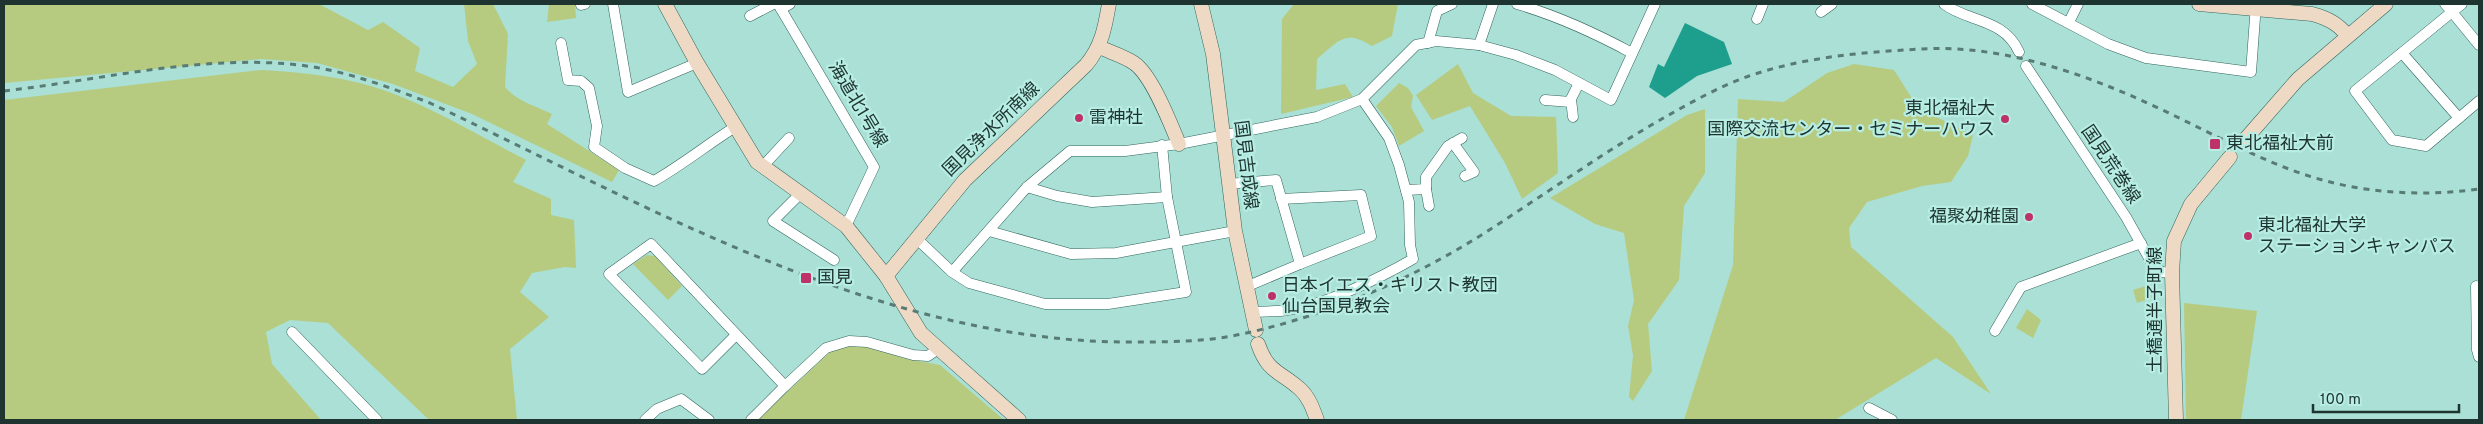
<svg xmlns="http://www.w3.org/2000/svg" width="2483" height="424" font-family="Overpass,'Noto Sans JP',sans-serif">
	<rect width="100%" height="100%" fill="#aae0d5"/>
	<g fill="#b6cb80">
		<path d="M4,4H319L368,30L383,22L420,48L415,71L453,87L477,64L468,41L464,4H493L508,34L505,87C518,102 534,105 552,114L547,124L619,170L612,182L472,114L393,84L317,63L261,59L4,83Z"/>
		<path d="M549,4H575L576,18L547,22Z"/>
		<path d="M1294,4H1398L1392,36L1372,46C1344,29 1339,41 1317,59L1316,90L1345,84L1353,97L1281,114L1282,19Z"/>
		<path d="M1458,64L1473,93L1511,116L1556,117L1558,173L1522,199L1505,163L1470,106L1432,120L1416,95Z"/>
		<path d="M1854,64L1894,70L1918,108L1973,135L1968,156L1951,182L1922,186L1867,202L1849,228L1851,247L1953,337L1991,394L1936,358L1835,420H1684L1733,265L1738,99L1784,102L1827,73Z"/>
		<path d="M261,70C304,72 348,77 389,92C436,109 481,137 526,160L513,182L551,199V215L574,220L576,268L565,267L532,273L520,292L549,317L510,349L517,420H429L328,323L290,320L266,332L272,364L321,420H4V100Z"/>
		<path d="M1399,83L1408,88L1413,96L1411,107L1424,131L1399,146L1392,127L1376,106Z"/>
		<path d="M1705,109V173L1684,206L1679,280L1648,324L1652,371L1633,401L1629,397L1633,355L1628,326L1634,300L1624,233L1595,224L1550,198L1687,115Z"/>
		<path d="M647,255L655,256L682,286L668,300L633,264Z"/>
		<path d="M2152,284L2157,296L2137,303L2133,290Z"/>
		<path d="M2184,303L2257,311L2241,420H2186Z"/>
		<path d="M2027,309L2041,320L2033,338L2016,328Z"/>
		<path d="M850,346L870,347L903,358L940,365L1004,420H757L830,352Z"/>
	</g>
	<path fill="#1e9f8e" d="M1685,23L1724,42L1732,64L1697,76L1665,98L1649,87L1658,64L1664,67Z"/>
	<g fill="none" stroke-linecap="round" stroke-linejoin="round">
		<g stroke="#32665d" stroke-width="11">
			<g id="street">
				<path d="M613,4L628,92L697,63"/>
				<path d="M778,4L874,167L846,226"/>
				<path d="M1517,4C1558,16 1595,33 1632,53"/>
				<path d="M1944,4C1967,22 2004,18 2019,52"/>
				<path d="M2032,4L2108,44L2146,58L2251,72L2256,4"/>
				<path d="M2445,4L2452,12L2462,4"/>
				<path d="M581,5L585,4"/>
				<path d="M781,9L790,4"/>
				<path d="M1821,12L1832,4"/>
				<path d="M750,16L773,4"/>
				<path d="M1757,19L1763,4"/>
				<path d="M2069,22L2078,4"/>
				<path d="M561,43L568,80L581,81L589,88L597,126L594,147L625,168L654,181C682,165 708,144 735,127"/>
				<path d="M1428,43L1437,11L1452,4"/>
				<path d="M1479,45L1493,4"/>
				<path d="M2479,45L2452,12L2355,91L2392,140L2426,146L2479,101"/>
				<path d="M2402,53L2459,118"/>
				<path d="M2026,66L2126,217L2154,267L2162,272L2172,273"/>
				<path d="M1545,100L1571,102"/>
				<path d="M1573,117L1571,99L1579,83"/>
				<path d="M1453,143L1474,172L1465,176"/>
				<path d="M762,167L789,138"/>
				<path d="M1228,184L1276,180L1300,264L1248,286"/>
				<path d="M1027,187L1057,196L1092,202L1167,197"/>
				<path d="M1426,189L1429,206"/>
				<path d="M1406,190L1426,189V177L1448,146L1462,138"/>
				<path d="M801,193L773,221L834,260"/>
				<path d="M1281,199L1361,195L1371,236L1300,264"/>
				<path d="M989,231L1071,254L1116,253L1235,231"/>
				<path d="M916,238L952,272L969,283L1045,304H1108L1186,292L1167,197L1162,145"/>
				<path d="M952,272L1027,187L1070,151H1125L1179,144L1317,117L1362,99L1416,45L1436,41L1479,45L1516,55L1555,70L1611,100L1655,4"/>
				<path d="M2476,286L2477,350L2479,357"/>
				<path d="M1253,312C1264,311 1276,312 1288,310C1325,305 1380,278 1413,259L1410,245L1409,202L1399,165L1389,138L1362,99"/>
				<path d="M1995,331L2021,287L2141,243"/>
				<path d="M292,332L377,420"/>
				<path d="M736,335L702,369L609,274L651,244L785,386L826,348L849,341L867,342L913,355L928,356L938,349"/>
				<path d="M1869,408L1892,420"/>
				<path d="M645,420L657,409L681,399L709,420"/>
				<path d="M751,420L785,386"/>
			</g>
		</g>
		<g stroke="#32665d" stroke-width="15">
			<g id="secondary">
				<path d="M665,4L697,63L757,162L846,226L886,276L921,333L1019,420"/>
				<path d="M1201,4L1213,54L1235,231L1256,330"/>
				<path d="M2199,4L2312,14C2327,18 2337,23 2347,35"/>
				<path d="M1099,47C1110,52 1124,56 1134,63C1152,75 1171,125 1179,144"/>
				<path d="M2242,143L2298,79L2386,4"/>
				<path d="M886,276L965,180L1086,65C1102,46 1105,27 1109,4"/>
				<path d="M1258,344C1268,373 1280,371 1300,389C1309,397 1313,409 1317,420"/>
				<path d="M2176,420L2172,273L2174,241L2191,204L2230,157"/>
			</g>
		</g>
		<use href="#street" stroke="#fff" stroke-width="10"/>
		<use href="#secondary" stroke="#eed9c5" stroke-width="14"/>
		<path stroke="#587b74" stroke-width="3" stroke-dasharray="6 6" stroke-linecap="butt" d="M4,91C101,80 201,54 299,65C344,70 389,87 430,103C650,207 883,343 1132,342C1169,342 1206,342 1242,334C1325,316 1403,283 1475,239C1537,200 1596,157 1660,120C1688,104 1718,87 1749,76C1804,57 1864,52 1922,49C2009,44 2099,79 2175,116C2225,140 2273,167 2326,181C2375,194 2429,196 2479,189"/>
	</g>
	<g fill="#be3269" stroke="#b7ede3" stroke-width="2">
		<circle cx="1079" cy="118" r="5"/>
		<circle cx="2005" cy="119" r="5"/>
		<rect x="2209" y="138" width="12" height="12" rx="2.5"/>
		<circle cx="2029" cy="217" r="5"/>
		<circle cx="2248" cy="236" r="5"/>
		<rect x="800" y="272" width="12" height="12" rx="2.5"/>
		<circle cx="1272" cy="296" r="5"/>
	</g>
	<g text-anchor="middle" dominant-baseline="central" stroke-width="4.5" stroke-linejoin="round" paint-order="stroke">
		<g font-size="18" fill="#1e3430" stroke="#b7ede3">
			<text transform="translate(857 105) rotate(59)">海道北1号線</text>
			<text transform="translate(992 130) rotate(-44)">国見浄水所南線</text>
			<text transform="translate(1245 165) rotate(83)">国見吉成線</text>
			<text transform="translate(2110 165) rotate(56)">国見荒巻線</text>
			<text transform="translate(2156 310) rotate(-90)">土橋通半子町線</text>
		</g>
		<g font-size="18" fill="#1e3430" stroke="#b7ede3" text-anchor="start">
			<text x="1995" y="109" text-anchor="end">東北福祉大<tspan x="1995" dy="21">国際交流センター・セミナーハウス</tspan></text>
			<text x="1089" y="118">雷神社</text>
			<text x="2226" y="144">東北福祉大前</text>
			<text x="2019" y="217" text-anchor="end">福聚幼稚園</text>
			<text x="2258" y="226">東北福祉大学<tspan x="2258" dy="21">ステーションキャンパス</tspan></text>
			<text x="817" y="278">国見</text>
			<text x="1282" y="286">日本イエス・キリスト教団<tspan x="1282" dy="21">仙台国見教会</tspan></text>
		</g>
	</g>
	<rect width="2483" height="424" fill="none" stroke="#1e3430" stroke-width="10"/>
	<path d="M2313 404v8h146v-8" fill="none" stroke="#1e3430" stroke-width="2.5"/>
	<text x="2320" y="404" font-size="15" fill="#1e3430" stroke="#b7ede3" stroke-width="4" paint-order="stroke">100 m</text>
</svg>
